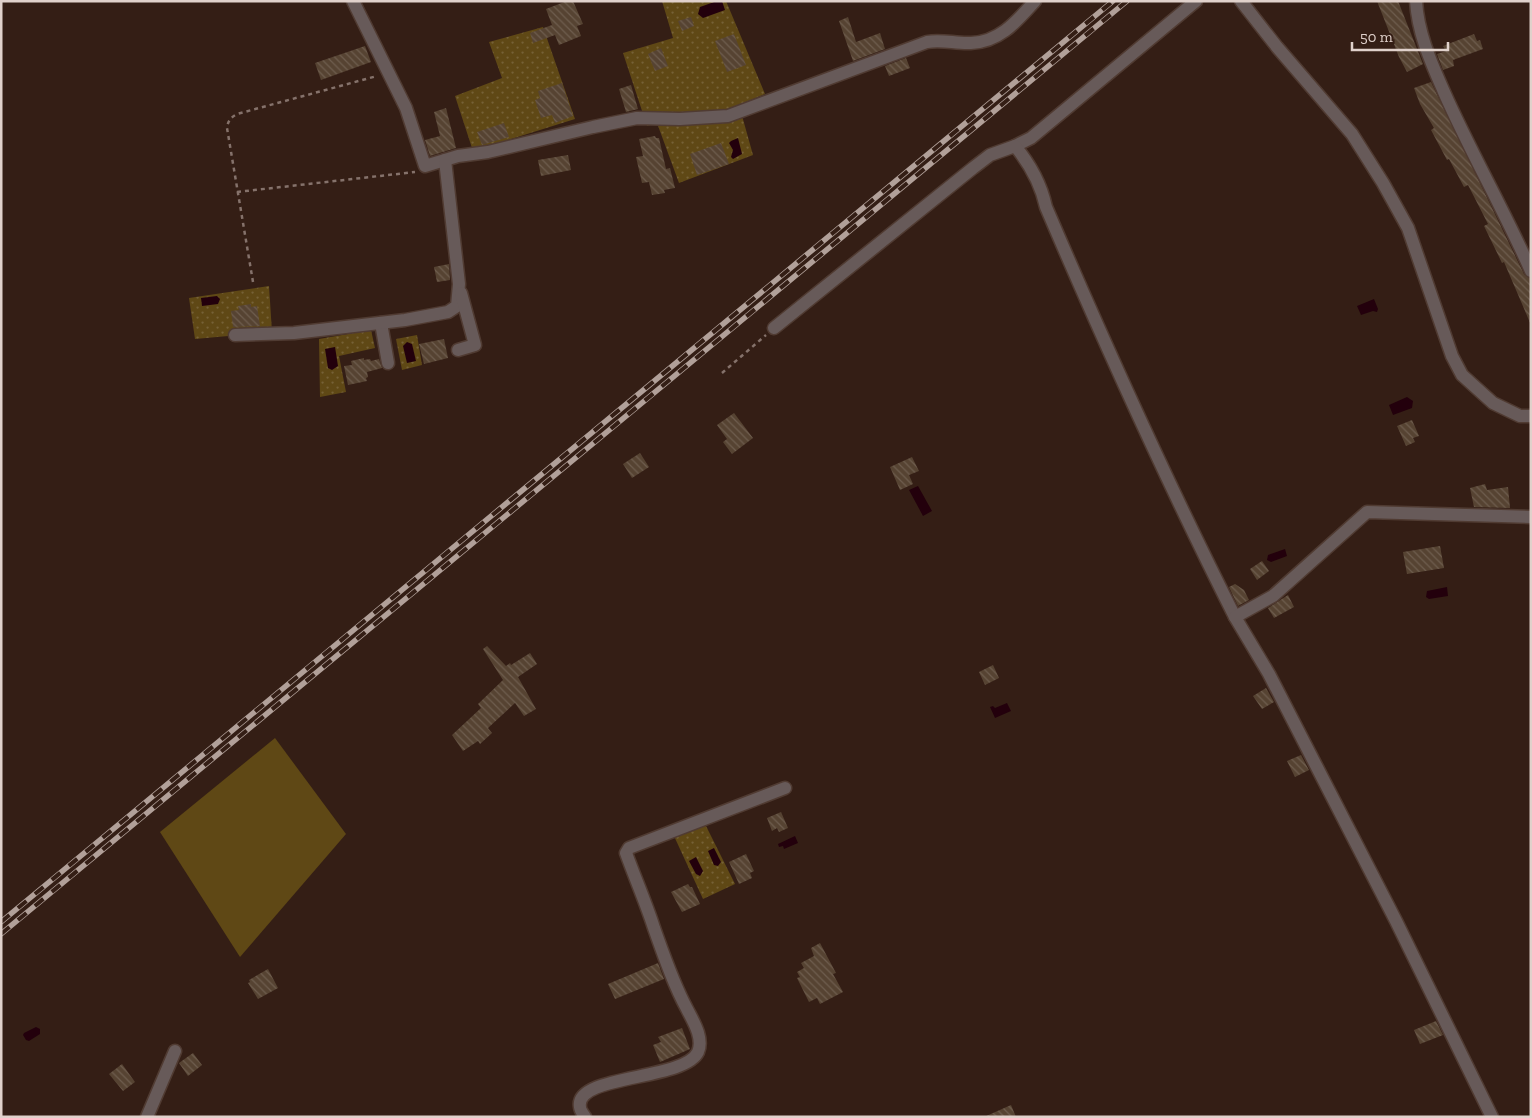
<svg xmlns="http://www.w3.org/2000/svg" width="1532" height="1118" font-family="'Zilla Slab',serif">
	<defs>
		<pattern id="garden-dots" width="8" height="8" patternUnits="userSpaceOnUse" patternTransform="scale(1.25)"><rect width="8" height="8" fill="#5f4815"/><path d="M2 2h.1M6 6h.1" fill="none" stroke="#766136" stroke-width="1.8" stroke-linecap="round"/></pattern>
		<pattern id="building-back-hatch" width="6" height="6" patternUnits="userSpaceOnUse" patternTransform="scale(1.25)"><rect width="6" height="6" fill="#564332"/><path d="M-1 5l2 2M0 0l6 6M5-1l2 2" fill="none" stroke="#6e5d4e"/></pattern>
	</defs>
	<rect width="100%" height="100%" fill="#341e15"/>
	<path fill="#5f4815" d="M275,738L346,834L240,957L160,832Z"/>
	<g fill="url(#garden-dots)">
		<path d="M662,1H726L765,94L739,105L753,155L679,183L657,123L647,126L623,53L673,38Z"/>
		<path d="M543,27L575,119L483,148H472L455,96L502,78L489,42Z"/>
		<path d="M269,286L272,332L195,339L189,298Z"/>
		<path d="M371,330L375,348L339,356L346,392L320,397L319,339Z"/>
		<path d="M417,335L422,365L402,370L396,339Z"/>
		<path d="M705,824L735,884L703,899L674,836Z"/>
	</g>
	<g fill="#23000c">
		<path d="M717,1H722L725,10L703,18L698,14L700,7Z"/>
		<path d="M738,138L742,154L733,159L731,157L733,150L729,143L731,141Z"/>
		<path d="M217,296L220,299L218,304L202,306L201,298Z"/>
		<path d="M1374,299L1378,309L1377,312L1373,311L1361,315L1357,306Z"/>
		<path d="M407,342L412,344L416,361L407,363L403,346Z"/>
		<path d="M335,347L338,366L332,370L328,368L325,349Z"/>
		<path d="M1407,397L1413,401L1412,408L1393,415L1389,405Z"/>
		<path d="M918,486L932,511L923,516L909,490Z"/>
		<path d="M1285,549L1287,556L1271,562L1267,560L1268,555Z"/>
		<path d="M1447,587L1448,596L1429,599L1426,597L1427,591Z"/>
		<path d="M1007,703L1011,711L995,718L990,707L993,706L995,708Z"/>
		<path d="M795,836L798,843L784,849L783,846L779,847L778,844Z"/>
		<path d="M714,848L721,862L718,866L714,865L708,851Z"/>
		<path d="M696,857L703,871L700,876L696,874L689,861Z"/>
		<path d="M36,1027L40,1029V1034L29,1041L26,1040L23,1035L24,1033Z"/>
	</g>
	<g fill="url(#building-back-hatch)">
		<path d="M567,1H573L583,24L577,26L581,36L559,45L555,35L533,43L530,33L552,25L546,9Z"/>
		<path d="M1377,1H1398L1423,64L1407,72L1399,57Z"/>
		<path d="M691,17L694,26L682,31L678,21Z"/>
		<path d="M848,17L856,42L880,33L885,49L853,61L839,21Z"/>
		<path d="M734,34L746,65L727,72L715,41Z"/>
		<path d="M1474,34L1477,41L1480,40L1483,49L1453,60L1454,66L1443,70L1437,54L1446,51L1443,46Z"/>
		<path d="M365,46L371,62L321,80L315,63Z"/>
		<path d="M661,48L668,66L655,71L648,54Z"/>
		<path d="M906,58L910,68L889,76L885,66Z"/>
		<path d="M1431,82L1524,274L1531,279V325L1504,262L1502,263L1484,226L1488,224L1468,185L1464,187L1449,159L1447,160L1431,130L1434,128L1420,104L1414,88Z"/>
		<path d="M562,83L573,116L555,123L552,115L541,118L535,100L540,98L538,91Z"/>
		<path d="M631,85L638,109L626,112L619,89Z"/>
		<path d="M446,108L456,148L430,156L425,140L440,136L434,112Z"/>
		<path d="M504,123L509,137L482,145L477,132Z"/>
		<path d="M655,136L656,138H659L666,169L670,168L675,188L664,190L665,193L652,195L649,182L642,183L636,157L643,156L639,139Z"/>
		<path d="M721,143L729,164L697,175L690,154Z"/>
		<path d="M568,155L571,170L541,176L538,160Z"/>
		<path d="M449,264L450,280L437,282L434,267Z"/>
		<path d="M251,304V307L257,306L260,326L233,327L231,311L239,310L238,306Z"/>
		<path d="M444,339L448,358L424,364L419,344Z"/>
		<path d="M364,358V360L370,359L371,361L379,359L382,368L367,372L368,377L366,378L367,381L348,385L344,366L352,365L351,361Z"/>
		<path d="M734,413L753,438L732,454L723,442L727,439L717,425Z"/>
		<path d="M1412,420L1419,436L1413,438L1415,442L1406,446L1397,426Z"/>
		<path d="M640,453L649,467L632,478L623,464Z"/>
		<path d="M912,457L919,471L909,475L913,484L900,490L890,467Z"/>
		<path d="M1485,484L1487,490L1508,487L1510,508L1474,507L1470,488Z"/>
		<path d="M1440,546L1444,568L1407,574L1403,552Z"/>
		<path d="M1262,561L1269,571L1257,580L1250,569Z"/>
		<path d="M1235,584L1244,590L1249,600L1238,606L1229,587Z"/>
		<path d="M1288,595L1294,607L1274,618L1268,608Z"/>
		<path d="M487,646L506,666L510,663L511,665L530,653L537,664L518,677L536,709L524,716L515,703L488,728L492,733L480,744L478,741L463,751L452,735L481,708L478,704L503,680L483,649Z"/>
		<path d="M993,665L999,678L985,685L979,672Z"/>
		<path d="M1266,688L1274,702L1262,709L1253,696Z"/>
		<path d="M1301,755L1309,770L1295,777L1287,761Z"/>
		<path d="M781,812L788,828L779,832L777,828L772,831L767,818Z"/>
		<path d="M746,854L754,871L750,873L752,878L739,884L729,862Z"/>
		<path d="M688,884L690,887H692L700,904L682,912L671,892Z"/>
		<path d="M820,943L836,973L833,974L843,992L820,1004L817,998L809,1002L797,978L800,977L797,972L804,968L801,963L814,956L811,948Z"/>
		<path d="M658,963L664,979L615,999L608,984Z"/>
		<path d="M268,969L278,988L258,999L248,983L250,982L249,980Z"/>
		<path d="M1436,1021L1443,1035L1420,1044L1414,1030Z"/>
		<path d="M682,1028L690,1049L660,1062L653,1045L661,1042L658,1037Z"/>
		<path d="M193,1053L202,1065L188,1076L179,1063Z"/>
		<path d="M122,1064L135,1082L123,1091L109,1074Z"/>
		<path d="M1011,1105L1016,1117H984Z"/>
	</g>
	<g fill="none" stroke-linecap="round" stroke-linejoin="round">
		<g stroke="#503b32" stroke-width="15">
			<g id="minor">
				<path d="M353,1L406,108L425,166L458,156L488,152L593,127L637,118L680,119L728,116L927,42C942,39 956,44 971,43C1000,42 1017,21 1035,1"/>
				<path d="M1241,1L1277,47L1352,134L1383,183L1408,228L1452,356L1462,375L1493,403L1520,416H1531"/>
				<path d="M1416,1C1418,34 1431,62 1444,92C1471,153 1504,210 1531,271"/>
				<path d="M1015,146L1031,138L1196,1"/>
				<path d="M381,323L388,363"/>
				<path d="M774,328L973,168L990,155L1015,146C1030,164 1041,184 1046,207C1105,345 1167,482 1235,617"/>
				<path d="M235,335L294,333L405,320L448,312L457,306L459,284L445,160"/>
				<path d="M458,350L475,345L461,293"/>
				<path d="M147,1117L175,1051"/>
				<path d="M585,1117C583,1114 580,1110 580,1107C574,1074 684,1081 698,1052C704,1038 693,1021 687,1009C673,983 664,956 654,928C646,903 635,878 626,853L629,848L785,788"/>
				<path d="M1492,1117L1396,921L1269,674L1235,617L1273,596L1367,512L1531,517"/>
			</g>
		</g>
		<g stroke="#85726b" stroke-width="2.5" stroke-dasharray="4 4" stroke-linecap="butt">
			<path d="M237,192L415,172"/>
			<path d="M253,282L227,128C228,121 230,118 237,114L377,76"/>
			<path d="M722,373L766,335"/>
		</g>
		<use href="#minor" stroke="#675a59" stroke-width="12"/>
		<g stroke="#b1a099" stroke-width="5.5">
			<g id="rail">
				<path d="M1,922L1113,1"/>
				<path d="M1,934L1127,1"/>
			</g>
		</g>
		<use href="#rail" stroke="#341e15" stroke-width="4" stroke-dasharray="11" stroke-linecap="butt"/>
	</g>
	<rect width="1532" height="1118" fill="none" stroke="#e0d1cb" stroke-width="5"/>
	<path d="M1352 42v8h96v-8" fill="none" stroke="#e0d1cb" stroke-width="2.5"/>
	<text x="1360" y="42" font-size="15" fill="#e0d1cb" stroke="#341e15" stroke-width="4" paint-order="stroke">50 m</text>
</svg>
